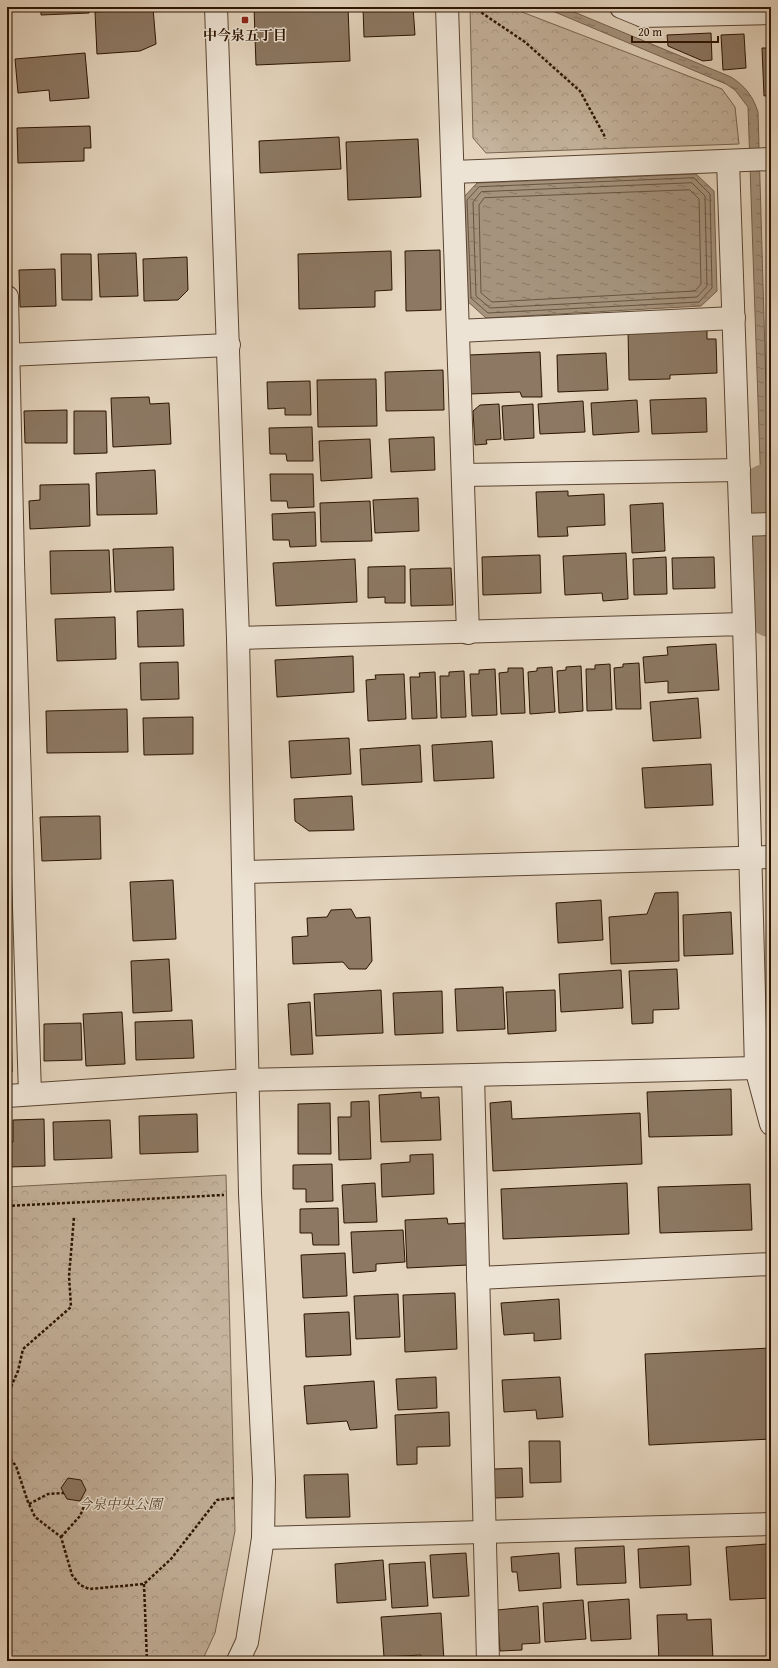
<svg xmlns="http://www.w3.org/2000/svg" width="778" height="1668" font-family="'Gentium Book Plus','Noto Serif JP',serif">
	<defs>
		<pattern id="park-crowns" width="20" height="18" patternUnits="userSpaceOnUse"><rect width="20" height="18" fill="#c5b39d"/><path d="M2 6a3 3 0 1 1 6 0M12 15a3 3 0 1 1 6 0" fill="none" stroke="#a99986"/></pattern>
		<pattern id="water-ripples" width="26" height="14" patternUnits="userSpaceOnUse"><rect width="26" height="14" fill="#a5937d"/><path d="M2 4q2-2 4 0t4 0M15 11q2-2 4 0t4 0" fill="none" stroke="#877764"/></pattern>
	</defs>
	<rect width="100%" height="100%" fill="#e4d4bd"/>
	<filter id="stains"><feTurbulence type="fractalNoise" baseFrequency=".005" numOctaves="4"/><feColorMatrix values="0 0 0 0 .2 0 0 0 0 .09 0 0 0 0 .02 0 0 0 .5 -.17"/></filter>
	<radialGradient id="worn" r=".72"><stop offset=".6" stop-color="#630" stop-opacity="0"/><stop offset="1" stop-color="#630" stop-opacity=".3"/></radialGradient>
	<g fill="url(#park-crowns)" stroke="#786450">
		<path d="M470,7H509L722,89L735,107L739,144L486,153L473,138Z"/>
		<path d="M226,1175L235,1531L215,1633L202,1661H7V1187Z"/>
	</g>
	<g fill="url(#water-ripples)" stroke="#75604c">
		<path d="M543,7H562L731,77C745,86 753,96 758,112L769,490H761L748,107L735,90L726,84Z"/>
		<path d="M696,174L714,191L717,291L701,306L486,318L466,300L463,198L477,183Z"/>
		<path d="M765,570H771L770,794Z"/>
	</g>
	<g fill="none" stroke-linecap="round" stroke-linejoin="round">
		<g stroke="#685440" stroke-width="1">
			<path d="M694,178L710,194L712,288L699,302L488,313L471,298L467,200L479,187Z"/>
			<path d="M692,183L705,196L707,286L697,297L490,308L476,296L473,202L481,192Z"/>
			<path d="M690,190L699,199L701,284L695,291L492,302L481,293L479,205L484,198Z"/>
			<path d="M771,574L769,576L771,661"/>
		</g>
		<path stroke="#a5937d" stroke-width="52" d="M766,490L771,611"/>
	</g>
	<g fill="#8c7863" stroke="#2c1402">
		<path d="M41,7H89V13L41,15Z"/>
		<path d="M254,7H348L350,61L256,65Z"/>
		<path d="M363,7H413L415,35L364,37Z"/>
		<path d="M153,8L156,44L140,51L97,54L95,12Z"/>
		<path d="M711,33L712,60L703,61L668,46L667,35Z"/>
		<path d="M744,34L746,68L723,70L721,35Z"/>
		<path d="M762,48H771V95L764,96Z"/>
		<path d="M85,53L89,98L50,101L49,90L18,93L15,59Z"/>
		<path d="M90,126L91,148H84V161L18,163L17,128Z"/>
		<path d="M339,137L341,169L260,173L259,141Z"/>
		<path d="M418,139L421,197L348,200L346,142Z"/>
		<path d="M440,250L441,310L406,311L405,251Z"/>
		<path d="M391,251L392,290L375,291V307L299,309L298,254Z"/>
		<path d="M136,253L138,296L100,297L98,254Z"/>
		<path d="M61,254H91L92,300H62Z"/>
		<path d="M187,257L188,290L178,300L144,301L143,259Z"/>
		<path d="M55,269L56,306L20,307L19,270Z"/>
		<path d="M707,329V339H716L717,373L670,375V379L629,380L628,331Z"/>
		<path d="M540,352L542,397H522L520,392L470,394L469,355Z"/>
		<path d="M606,353L608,390L558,392L557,355Z"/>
		<path d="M443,370L444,410L386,411L385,372Z"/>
		<path d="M376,379L377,426L318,427L317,380Z"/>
		<path d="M310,381L311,415H285V408L268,409L267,382Z"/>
		<path d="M149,397L150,404L169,403L171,444L113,447L111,398Z"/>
		<path d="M706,398L707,432L652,434L650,400Z"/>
		<path d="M637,400L639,432L593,435L591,403Z"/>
		<path d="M583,401L585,432L540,434L538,404Z"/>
		<path d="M499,404L501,439L486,440L487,444L475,445L473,411L480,405Z"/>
		<path d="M533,404L534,438L504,440L502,406Z"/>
		<path d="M67,410V443H25L24,411Z"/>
		<path d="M74,411H106L107,453L74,454Z"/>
		<path d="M312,427L313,461H287L286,454H270L269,428Z"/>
		<path d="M434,437L435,470L391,472L389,439Z"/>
		<path d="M370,439L372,478L321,481L319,441Z"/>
		<path d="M155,470L157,514L97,515L96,473Z"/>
		<path d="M270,474H313L314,507L288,508L287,501H271Z"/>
		<path d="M89,484L90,526L30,529L29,501L40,500V485Z"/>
		<path d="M568,491V496L604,494L605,525L567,527L568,536L538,537L536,492Z"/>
		<path d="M418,498L419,531L375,533L373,500Z"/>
		<path d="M370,501L372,541L321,542L320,503Z"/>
		<path d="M663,503L665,551L632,553L630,505Z"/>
		<path d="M315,512L316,546L290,547L289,540H273L272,514Z"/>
		<path d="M173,547L174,590L115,592L113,549Z"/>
		<path d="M109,550L111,592L51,594L50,551Z"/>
		<path d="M626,553L628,599L603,601L602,593L565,595L563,556Z"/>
		<path d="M540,555L541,593L483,595L482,557Z"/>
		<path d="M666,557L667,594L634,595L633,559Z"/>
		<path d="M714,557L715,588L673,589L672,558Z"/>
		<path d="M355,559L357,602L276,606L273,563Z"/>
		<path d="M405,566V603H385V597L368,598V567Z"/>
		<path d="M451,568L453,605L411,606L410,569Z"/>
		<path d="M183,609L184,646L138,647L137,611Z"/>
		<path d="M115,617L116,659L57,661L55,619Z"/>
		<path d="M716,644L719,690L668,693V681L645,683L643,657L668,655L667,647Z"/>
		<path d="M353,656L354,692L277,697L275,660Z"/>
		<path d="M178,662L179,699L141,700L140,663Z"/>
		<path d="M639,663L641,709H616L614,668L623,667V664Z"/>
		<path d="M610,664L612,710L587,711L586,669H595V665Z"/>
		<path d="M581,666L583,711L559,713L557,671L566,670V667Z"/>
		<path d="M552,667L555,712L530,714L528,672L537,671V668Z"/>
		<path d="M508,668H523L525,713L501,714L499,673L508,672Z"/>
		<path d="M495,669L497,715L472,716L470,674H479V670Z"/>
		<path d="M464,671L466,717L441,718L440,676H449V672Z"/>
		<path d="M435,672L437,718L412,719L410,677H420L419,673Z"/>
		<path d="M404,674L406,719L368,721L366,680L376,679L375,675Z"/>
		<path d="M698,698L701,738L653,741L650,702Z"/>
		<path d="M127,709L128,752L47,753L46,711Z"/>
		<path d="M193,717V754L144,755L143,718Z"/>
		<path d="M349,738L351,774L291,778L289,741Z"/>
		<path d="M492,741L494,778L434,781L432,745Z"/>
		<path d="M420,745L422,782L362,785L360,749Z"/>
		<path d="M711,764L713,805L645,808L642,768Z"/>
		<path d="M352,796L354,830L309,831L295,821L294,799Z"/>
		<path d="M100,816L101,859L42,861L40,817Z"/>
		<path d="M173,880L176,939L133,941L130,882Z"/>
		<path d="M678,892L679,961L611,964L609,917L647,914L655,893Z"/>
		<path d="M601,900L603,940L558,943L556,903Z"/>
		<path d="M351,909L356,918L370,917L372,961L366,969H349L343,962L293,964L292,937L308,936L307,918L327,917L331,910Z"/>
		<path d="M731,912L733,954L684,956L683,915Z"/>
		<path d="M7,957H9L10,993H7Z"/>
		<path d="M169,959L172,1011L133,1013L131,961Z"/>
		<path d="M677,969L679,1009L653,1010V1023L632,1024L629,971Z"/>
		<path d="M621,970L623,1008L561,1012L559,974Z"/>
		<path d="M503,987L505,1029L457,1031L455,989Z"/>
		<path d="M381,990L383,1033L316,1036L314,994Z"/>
		<path d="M555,990L556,1031L508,1034L506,992Z"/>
		<path d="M442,991L443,1033L395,1035L393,993Z"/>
		<path d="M310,1002L313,1054L291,1055L288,1004Z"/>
		<path d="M122,1012L125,1064L86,1066L83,1014Z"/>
		<path d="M192,1020L194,1058L136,1060L135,1022Z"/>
		<path d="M11,1022L12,1072H7V1023Z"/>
		<path d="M81,1023L82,1060L44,1061V1024Z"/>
		<path d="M731,1089L732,1135L649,1137L647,1092Z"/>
		<path d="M421,1092V1098L439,1097L441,1140L381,1142L379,1095Z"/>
		<path d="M369,1101L371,1159L339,1160L338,1117H351V1102Z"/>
		<path d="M511,1101L512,1119L640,1113L642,1164L493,1171L490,1103Z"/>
		<path d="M330,1103L331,1154H298V1104Z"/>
		<path d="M197,1114L198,1152L140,1154L139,1116Z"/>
		<path d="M44,1119L45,1166L7,1167V1142H13V1120Z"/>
		<path d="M110,1120L112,1158L54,1160L53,1122Z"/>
		<path d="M433,1154L434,1194L382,1197L381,1164L410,1162V1155Z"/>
		<path d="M332,1164L333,1201L306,1202V1189H293V1165Z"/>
		<path d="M375,1183L377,1222L344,1223L342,1185Z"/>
		<path d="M627,1183L629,1234L503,1239L501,1189Z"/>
		<path d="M750,1184L752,1230L660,1233L658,1187Z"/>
		<path d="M338,1208L339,1245H313L312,1233H300V1209Z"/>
		<path d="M447,1218L448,1224L465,1223L468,1265L407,1268L405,1220Z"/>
		<path d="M403,1230L405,1262L376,1264V1271L353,1273L351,1232Z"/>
		<path d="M345,1253L347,1296L303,1298L301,1255Z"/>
		<path d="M455,1293L457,1349L405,1352L403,1295Z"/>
		<path d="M398,1294L400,1337L356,1339L354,1296Z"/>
		<path d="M559,1299L561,1339L534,1341V1333L504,1335L501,1303Z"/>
		<path d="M349,1312L351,1355L306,1357L304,1314Z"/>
		<path d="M771,1348V1439L649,1445L645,1354Z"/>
		<path d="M436,1377L437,1408L398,1410L396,1379Z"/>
		<path d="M560,1377L563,1417L537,1419L536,1410L504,1412L502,1380Z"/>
		<path d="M374,1381L377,1428L350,1430L347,1421L307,1424L304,1386Z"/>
		<path d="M449,1412L450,1446L417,1447V1464L397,1465L395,1415Z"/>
		<path d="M529,1441H560L561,1482L530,1483Z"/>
		<path d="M522,1468L523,1497L495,1498L494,1469Z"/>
		<path d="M348,1474L350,1517L306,1518L304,1475Z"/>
		<path d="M68,1478L81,1480L86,1490L80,1501L67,1499L61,1488Z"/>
		<path d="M767,1544L771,1598L730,1600L726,1547Z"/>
		<path d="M624,1546L626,1583L577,1585L575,1548Z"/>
		<path d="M689,1546L691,1585L640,1588L638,1549Z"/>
		<path d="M466,1553L469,1596L433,1598L430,1555Z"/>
		<path d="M559,1553L561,1588L519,1591L517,1572H512L511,1557Z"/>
		<path d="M383,1560L386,1600L337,1603L335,1564Z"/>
		<path d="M425,1562L428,1606L392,1608L389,1564Z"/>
		<path d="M629,1599L631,1639L591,1641L588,1602Z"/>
		<path d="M583,1600L586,1639L545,1642L543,1603Z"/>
		<path d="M538,1606L540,1643L522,1644V1650L500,1651L497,1610Z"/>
		<path d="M441,1613L444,1661H421V1655L384,1657L381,1617Z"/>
		<path d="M687,1614V1620L711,1619L713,1659L659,1661L657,1615Z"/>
	</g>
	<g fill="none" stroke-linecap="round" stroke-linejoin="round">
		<g stroke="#5a4431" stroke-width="24">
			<g id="minor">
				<path d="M216,7L238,638L250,1194L264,1479L263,1538L247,1642L238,1661"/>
				<path d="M447,7L468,633"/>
				<path d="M621,7L643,16V7"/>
				<path d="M643,16L771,13"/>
				<path d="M728,161L744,624"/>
				<path d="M453,172L771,159"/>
				<path d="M7,297L13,563L30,1094"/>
				<path d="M458,331L734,318"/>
				<path d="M7,355L229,345"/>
				<path d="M463,475L739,470"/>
				<path d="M741,525L771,524"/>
				<path d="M238,638L744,624L756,1068L771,1124"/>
				<path d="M244,872L771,857"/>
				<path d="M473,1075L756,1068"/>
				<path d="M7,1096L247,1080L473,1075L488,1661"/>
				<path d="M478,1278L771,1264"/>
				<path d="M263,1538L771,1524"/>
			</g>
		</g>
		<g stroke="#2c1402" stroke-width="2.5" stroke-dasharray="3 2" stroke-linecap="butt">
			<path d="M473,7L525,42L580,91L604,135L605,139"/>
			<path d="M7,1206L224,1195"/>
			<path d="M7,1396L18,1371L23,1349L71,1307L69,1276L74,1217"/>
			<path d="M7,1455L16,1466L28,1502L35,1517L61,1537L72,1575L80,1585L89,1589L144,1584L171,1559L217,1500L234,1498"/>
			<path d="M29,1504L48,1494L64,1493"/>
			<path d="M61,1537L80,1516L87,1499"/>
			<path d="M144,1584L147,1661"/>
		</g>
		<use href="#minor" stroke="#ede3d4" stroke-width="22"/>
	</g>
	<rect fill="#8f2418" stroke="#ede3d4" stroke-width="1.5" x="241" y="16" width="8" height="8" rx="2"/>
	<g text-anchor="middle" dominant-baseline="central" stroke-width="3" stroke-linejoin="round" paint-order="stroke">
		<g font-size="14" font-weight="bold" fill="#2c1402" stroke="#ede3d4">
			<text x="245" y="35">中今泉五丁目</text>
		</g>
		<g font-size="14" font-style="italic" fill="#5a4430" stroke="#ede3d4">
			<text x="120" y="1504">今泉中央公園</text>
		</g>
	</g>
	<rect width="778" height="1668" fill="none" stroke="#e4d4bd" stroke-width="24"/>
	<rect x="8" y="8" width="762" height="1652" fill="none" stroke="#2c1402" stroke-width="2"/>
	<rect x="12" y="12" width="754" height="1644" fill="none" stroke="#2c1402"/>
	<path d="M632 36v6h86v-6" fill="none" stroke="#2c1402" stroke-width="2"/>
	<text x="638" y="36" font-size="12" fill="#2c1402" stroke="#ede3d4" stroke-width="3" paint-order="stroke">20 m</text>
	<rect width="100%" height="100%" filter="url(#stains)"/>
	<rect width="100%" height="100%" fill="url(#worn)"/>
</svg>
